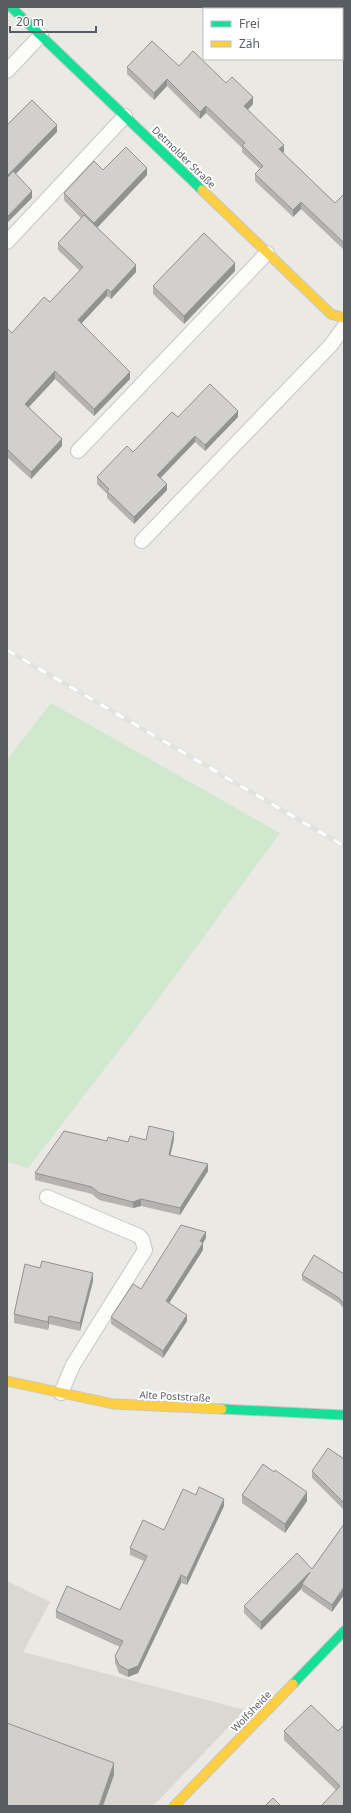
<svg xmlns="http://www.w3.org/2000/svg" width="351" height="1813" font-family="'Noto Sans',sans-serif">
	<rect width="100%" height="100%" fill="#eae9e4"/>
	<path fill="#dad8d3" d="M7,1581L50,1602L23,1652L245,1710L153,1806H7Z"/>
	<path fill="#d0e8cd" d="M51,703L280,833L147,1014L28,1168L7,1162V760Z"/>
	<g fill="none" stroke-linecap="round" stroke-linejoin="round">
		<g stroke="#c7c7c6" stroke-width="16">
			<g id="lane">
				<path d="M7,71L41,35"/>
				<path d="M7,242L125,116"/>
				<path d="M78,451L267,253"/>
				<path d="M142,541L331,345L344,327"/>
				<path d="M47,1197L139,1236L142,1239L145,1250L73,1365L61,1393"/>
			</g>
		</g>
		<g stroke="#c5c5c5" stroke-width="11">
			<g id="fast">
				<path d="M11,7L202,190"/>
				<path d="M222,1409L344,1415"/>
				<path d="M293,1684L344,1631"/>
			</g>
		</g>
		<g stroke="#c5c5c5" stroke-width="11">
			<g id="slow">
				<path d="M202,190L331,314L344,318"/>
				<path d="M7,1381L113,1404L222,1409"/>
				<path d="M174,1806L293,1684"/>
			</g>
		</g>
		<use href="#lane" stroke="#fcfcfb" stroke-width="14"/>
		<use href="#fast" stroke="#16e098" stroke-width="9"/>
		<use href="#slow" stroke="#ffcf43" stroke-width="9"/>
		<g stroke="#e2e2e1" stroke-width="4.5">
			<path id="rail" d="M7,650L344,846"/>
		</g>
		<use href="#rail" stroke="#fff" stroke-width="3" stroke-dasharray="9" stroke-linecap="butt"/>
	</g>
	<g fill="#b4b3b0">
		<path d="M179,66L226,83L253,104L247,110L284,152L283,153L335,203L344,194V250L301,209L293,217L255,181V174L260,169L242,152V148L206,113L200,119L167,86L154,100L127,74V67Z"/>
		<path d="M103,170L147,175L97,228L136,272L111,299L107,296L81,324L130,379L94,416L55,379L29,407L62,446L31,479L7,457V328L12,333L50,302L80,271L58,250V243L81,218L64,200V193Z"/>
		<path d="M235,271L184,324L153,294V286Z"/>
		<path d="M178,417H238L205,451L195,442L161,478L167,490L134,524L107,498V494L97,484V477L133,452Z"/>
		<path d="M174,1139L170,1156L208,1171L180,1215L141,1206L133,1208L99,1200L92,1194L35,1180V1173L107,1141L128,1142Z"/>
		<path d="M206,1238L203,1243V1250L169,1303L187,1321L163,1358L111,1324V1317L141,1289Z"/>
		<path d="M40,1268L93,1281L80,1331L49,1324L48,1330L14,1323V1314Z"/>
		<path d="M344,1274V1309L339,1303L302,1280V1275Z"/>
		<path d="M344,1459V1510L312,1478V1471Z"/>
		<path d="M196,1495L224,1506L187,1585L181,1583L138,1673L128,1677L119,1673L115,1663V1656L120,1647L56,1618V1611L120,1610L144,1561L130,1555V1548L164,1530Z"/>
		<path d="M242,1495L307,1501L285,1533L242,1503Z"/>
		<path d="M344,1524L332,1612L302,1591V1588L261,1630L244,1613V1606L312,1569Z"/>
		<path d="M284,1731H338L344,1806L336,1790L284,1740Z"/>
	</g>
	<g fill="#929290">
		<path d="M167,79V86L154,100V93Z"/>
		<path d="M253,97V104L244,114V106Z"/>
		<path d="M206,106V113L200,119V112Z"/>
		<path d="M57,125V132L7,183V176Z"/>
		<path d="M284,145V152L279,156V149Z"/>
		<path d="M147,168V175L94,231V223Z"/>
		<path d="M32,191V198L7,223V228V217Z"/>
		<path d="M301,202V209L293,217V210Z"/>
		<path d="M235,263V271L184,324V316Z"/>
		<path d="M136,265V272L111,299V292Z"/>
		<path d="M107,289V296L78,327V320Z"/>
		<path d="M55,371V379L25,411V404Z"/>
		<path d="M130,372V379L94,416V409Z"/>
		<path d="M238,411V417L205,451V445Z"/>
		<path d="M195,436V442L157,481V475Z"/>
		<path d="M62,439V446L31,479V472Z"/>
		<path d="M167,484V490L134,524V517Z"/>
		<path d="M174,1132V1139L169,1162V1155Z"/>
		<path d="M208,1164V1171L180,1215V1208Z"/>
		<path d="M141,1199V1206L133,1208V1202Z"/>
		<path d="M206,1232V1238L200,1248V1241Z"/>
		<path d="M203,1243V1250L166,1308V1301Z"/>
		<path d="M93,1273V1281L80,1331V1323Z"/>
		<path d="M187,1315V1321L163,1358V1351Z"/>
		<path d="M49,1316V1324L48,1330V1322Z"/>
		<path d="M307,1492V1501L285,1533V1524Z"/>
		<path d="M224,1499V1506L187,1585V1578Z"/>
		<path d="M310,1572L302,1584V1588L261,1630V1622Z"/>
		<path d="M181,1575V1583L138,1673L128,1677V1670Z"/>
		<path d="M344,1587V1595L332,1612V1605Z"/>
		<path d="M114,1763V1775L103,1806H99Z"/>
	</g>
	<g fill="#d1d0cd" stroke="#929290">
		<path d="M152,41L179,66L193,51L226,83L232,77L253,97L244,106L284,145L279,149L335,203L344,194V243L301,202L293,210L255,174L263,166L242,145L245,143L206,106L200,112L167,79L154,93L127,67Z"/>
		<path d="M32,100L57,125L7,176V125Z"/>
		<path d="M126,147L147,168L94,223L64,193L94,161L103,170Z"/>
		<path d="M13,171L32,191L7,217V178Z"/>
		<path d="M84,215L136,265L111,292L107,289L78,320L130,372L94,409L55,371L25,404L62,439L31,472L7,449V328L12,333L44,297L50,302L83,267L58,243Z"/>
		<path d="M204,233L235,263L184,316L153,286Z"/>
		<path d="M210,384L238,411L205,445L195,436L157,475L167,484L134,517L107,491L109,489L97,477L127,446L133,452L172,412L178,417Z"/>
		<path d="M149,1126L174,1132L169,1155L208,1164L180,1208L141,1199L133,1202L99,1193L92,1187L35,1173L64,1131L107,1141L108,1137L128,1142L130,1136L146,1140Z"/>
		<path d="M181,1225L206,1232L200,1241L203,1243L166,1301L187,1315L163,1351L111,1317L133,1284L141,1289Z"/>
		<path d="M314,1255L344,1274V1304L339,1298L302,1275Z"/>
		<path d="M42,1261L93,1273L80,1323L49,1316L48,1322L14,1314L25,1264L40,1268Z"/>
		<path d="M328,1448L344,1459V1503L312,1471Z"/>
		<path d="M263,1464L274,1472L275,1470L307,1492L285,1524L242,1495Z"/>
		<path d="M199,1487L224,1499L187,1578L181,1575L138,1666L128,1670L119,1665L115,1656L123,1641L56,1611L67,1586L120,1610L147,1556L130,1548L143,1520L164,1530L183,1489L196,1495Z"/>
		<path d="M344,1524V1587L332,1605L302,1584L310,1572L261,1622L244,1606L297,1553L312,1569Z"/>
		<path d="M311,1705L338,1731L343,1726L344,1727V1806H321L340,1786L284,1731Z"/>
		<path d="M7,1723L114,1763L99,1806H7Z"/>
		<path d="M273,1798L281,1806H265Z"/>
	</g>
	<g text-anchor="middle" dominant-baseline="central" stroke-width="4" stroke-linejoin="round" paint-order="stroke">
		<g font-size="10" fill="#595d63" stroke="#fff">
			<text transform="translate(184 157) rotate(44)">Detmolder Straße</text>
			<text transform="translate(175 1396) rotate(3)">Alte Poststraße</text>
			<text transform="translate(251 1711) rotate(-46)">Wolfsheide</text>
		</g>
	</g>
	<rect width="351" height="1813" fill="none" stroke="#595d63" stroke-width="16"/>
	<rect x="203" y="8" width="140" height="52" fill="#ffffff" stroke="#bdbec1"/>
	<rect x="211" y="21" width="20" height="6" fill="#16e098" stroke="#bdbec1"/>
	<text x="239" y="28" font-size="12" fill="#595d63">Frei</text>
	<rect x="211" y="41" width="20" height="6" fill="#ffcf43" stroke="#bdbec1"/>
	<text x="239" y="48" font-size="12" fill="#595d63">Zäh</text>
	<path d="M10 26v6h86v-6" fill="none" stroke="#595d63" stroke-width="2"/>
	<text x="16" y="26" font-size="12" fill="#595d63" stroke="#ffffff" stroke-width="3" paint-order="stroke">20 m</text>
</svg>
